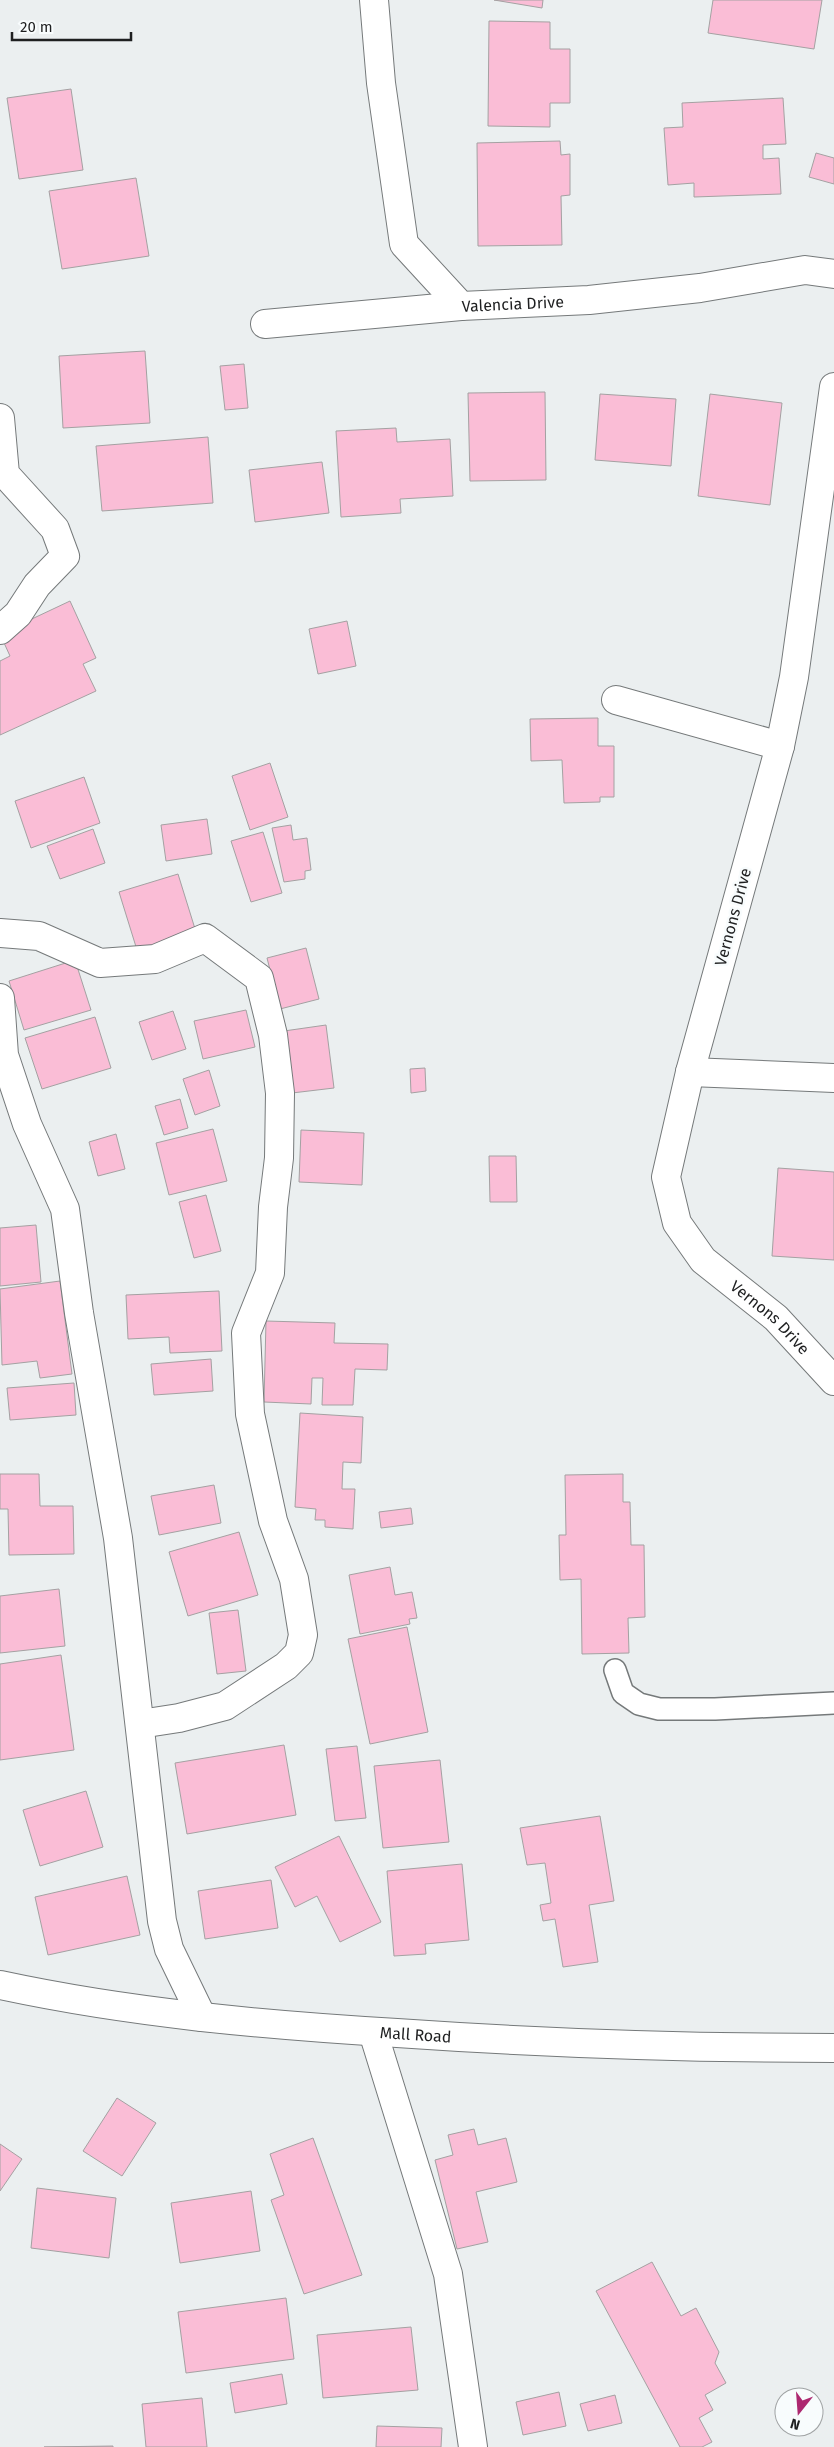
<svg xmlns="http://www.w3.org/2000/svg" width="834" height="2447" font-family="'Fira Sans',sans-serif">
	<rect width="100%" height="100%" fill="#ebeff0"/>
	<g fill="#fabdd6" stroke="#a4a1a2">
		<path d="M494,0H543L542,8Z"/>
		<path d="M713,0H822L814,49L708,33Z"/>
		<path d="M489,21L550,22V49H570V103H550V127L488,126Z"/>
		<path d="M71,89L83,170L19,179L7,98Z"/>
		<path d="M783,98L786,144L763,145V159L779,158L781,194L694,197V183L668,185L664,128L683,127L682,103Z"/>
		<path d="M560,141L561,155L570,154V195L561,196L562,245L478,246L477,143Z"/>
		<path d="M816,153L834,158V184L809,177Z"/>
		<path d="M136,178L149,256L62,269L49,191Z"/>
		<path d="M145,351L150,423L63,428L59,356Z"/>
		<path d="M244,364L248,408L225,410L220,366Z"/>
		<path d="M545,392L546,480L470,481L468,393Z"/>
		<path d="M600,394L676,399L671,466L595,460Z"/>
		<path d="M710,394L782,403L770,505L698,496Z"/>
		<path d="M396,428L397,442L450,439L453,496L400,499L401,513L341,517L336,431Z"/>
		<path d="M208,437L213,503L102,511L96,446Z"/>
		<path d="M322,462L329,513L255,522L249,470Z"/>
		<path d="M70,601L96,658L83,664L96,691L0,735V661L10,656L0,634Z"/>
		<path d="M347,621L356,666L318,674L309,629Z"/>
		<path d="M598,718V746H614V797H600V802L564,803L562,760L531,761L530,719Z"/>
		<path d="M270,763L288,817L250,830L232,776Z"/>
		<path d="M84,777L100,823L31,848L15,801Z"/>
		<path d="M207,819L212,854L166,861L161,825Z"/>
		<path d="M291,825L293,840L307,838L311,870L305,871V879L284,882L272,828Z"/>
		<path d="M93,829L105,863L60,879L47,846Z"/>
		<path d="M263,832L282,893L251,902L231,841Z"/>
		<path d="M178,874L196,932L137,950L119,892Z"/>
		<path d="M306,948L319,999L280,1009L267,958Z"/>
		<path d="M75,960L91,1010L24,1030L9,981Z"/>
		<path d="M246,1010L255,1047L203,1059L194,1021Z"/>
		<path d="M173,1011L186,1049L152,1060L139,1022Z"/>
		<path d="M95,1017L111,1068L42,1089L25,1038Z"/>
		<path d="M326,1025L334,1088L292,1093L284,1031Z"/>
		<path d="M425,1068L426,1091L411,1093L410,1069Z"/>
		<path d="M209,1070L220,1106L195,1115L183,1079Z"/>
		<path d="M180,1099L188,1128L164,1135L155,1106Z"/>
		<path d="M213,1129L227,1181L169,1195L156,1143Z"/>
		<path d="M301,1130L364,1133L362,1185L299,1182Z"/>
		<path d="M116,1134L125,1169L98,1176L89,1142Z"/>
		<path d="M489,1156H516L517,1202H490Z"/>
		<path d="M778,1168L834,1172V1260L772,1256Z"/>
		<path d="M206,1195L221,1251L194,1258L179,1202Z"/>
		<path d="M36,1225L41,1282L0,1286V1228Z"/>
		<path d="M60,1281L72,1374L40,1378L37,1361L2,1365L0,1289Z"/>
		<path d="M219,1291L222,1351L170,1353L169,1337L128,1339L126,1295Z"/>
		<path d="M266,1321L335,1323L334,1343L388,1344L387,1370L355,1369L353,1405H322L323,1378H312L311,1404L264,1402Z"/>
		<path d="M211,1359L213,1391L154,1395L151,1364Z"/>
		<path d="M74,1383L76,1415L10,1420L7,1388Z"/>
		<path d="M300,1413L363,1417L361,1463L343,1462L342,1489H355L353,1529L325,1527V1520H315L316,1509L295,1507Z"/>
		<path d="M0,1474H39L40,1506H73L74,1554L9,1555L8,1509H0Z"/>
		<path d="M623,1474V1502H630L631,1545H644L645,1617L628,1618L629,1653L582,1654L581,1579L560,1580L559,1535H566L565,1475Z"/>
		<path d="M214,1485L221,1523L159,1535L151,1496Z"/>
		<path d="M411,1508L413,1524L381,1528L379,1512Z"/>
		<path d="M239,1532L258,1595L188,1616L169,1552Z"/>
		<path d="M390,1567L395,1595L412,1592L417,1618L409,1619L410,1624L360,1634L349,1575Z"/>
		<path d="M59,1589L65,1646L0,1653V1596Z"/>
		<path d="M238,1610L246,1671L217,1674L209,1613Z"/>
		<path d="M407,1627L428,1732L370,1744L348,1639Z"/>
		<path d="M61,1655L74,1750L0,1760V1664Z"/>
		<path d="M284,1745L296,1815L187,1834L175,1763Z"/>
		<path d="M357,1746L366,1818L335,1821L326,1749Z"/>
		<path d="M440,1760L449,1842L383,1848L374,1766Z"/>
		<path d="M86,1791L103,1847L40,1866L23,1810Z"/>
		<path d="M600,1816L614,1901L589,1905L598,1962L563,1967L555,1919L543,1921L540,1905L551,1903L545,1863L527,1865L520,1828Z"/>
		<path d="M339,1836L381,1922L340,1942L317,1896L295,1907L275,1867Z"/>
		<path d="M462,1864L469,1940L425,1944L426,1954L394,1956L387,1871Z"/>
		<path d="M127,1876L140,1935L48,1955L35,1897Z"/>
		<path d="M271,1880L278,1928L205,1939L198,1891Z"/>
		<path d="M117,2098L156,2123L122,2176L83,2151Z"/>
		<path d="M474,2129L478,2145L506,2138L517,2182L476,2192L488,2242L457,2249L435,2160L453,2155L448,2135Z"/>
		<path d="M313,2138L362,2275L304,2294L271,2200L284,2195L270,2154Z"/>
		<path d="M0,2144L22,2159L0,2191Z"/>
		<path d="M37,2188L116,2198L109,2258L31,2248Z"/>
		<path d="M251,2191L260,2251L180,2263L171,2203Z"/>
		<path d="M652,2262L681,2316L696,2308L719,2352L715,2363L726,2383L705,2395L713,2410L699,2418L712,2442L702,2447H680L596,2291Z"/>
		<path d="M286,2298L294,2359L186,2373L178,2312Z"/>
		<path d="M411,2327L418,2390L323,2398L317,2335Z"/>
		<path d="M282,2374L287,2404L235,2413L230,2383Z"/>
		<path d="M559,2392L566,2426L523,2435L516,2402Z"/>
		<path d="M615,2395L622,2423L588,2431L580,2404Z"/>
		<path d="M202,2398L207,2447H146L142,2404Z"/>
		<path d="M377,2426L442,2428L441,2447H376Z"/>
		<path d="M113,2446V2447H44Z"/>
	</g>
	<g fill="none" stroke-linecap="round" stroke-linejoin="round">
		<g stroke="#75797a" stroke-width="24">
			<path id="lane" d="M615,1670L623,1693L639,1704L659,1709H715L834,1703"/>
		</g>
		<g stroke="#75797a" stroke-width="30">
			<g id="street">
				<path id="s1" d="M374,0L381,83L404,244L461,306L589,300L700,288L805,270L834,274"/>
				<path d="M265,324L461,306"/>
				<path d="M0,418L5,474L55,529L65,556L37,585L18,614L0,630"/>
				<path d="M616,700L780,746"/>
				<path d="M0,933L39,936L100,963L155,959L205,938L259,978L273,1035L280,1093L279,1158L273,1207L270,1273L246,1333L250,1414L273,1521L294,1579L303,1635L299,1653L286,1666L225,1706L179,1718L140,1724"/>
				<path d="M0,998L4,1055L27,1124L65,1209L79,1313L118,1538L162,1921L169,1949L202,2017"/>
				<path d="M690,1072L834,1078"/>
				<path d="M373,2032L448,2274L473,2447"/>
			</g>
		</g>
		<g stroke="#75797a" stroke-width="30">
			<g id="secondary">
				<path id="s2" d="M834,387L794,677L780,746L690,1072L666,1177L677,1223L703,1260L776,1318L834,1381"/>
				<path id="s3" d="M0,1985C130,2013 264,2025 397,2033C542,2043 688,2048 834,2048"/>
			</g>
		</g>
		<use href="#lane" stroke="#fff" stroke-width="21"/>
		<use href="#street" stroke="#fff" stroke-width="28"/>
		<use href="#secondary" stroke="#fff" stroke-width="28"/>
	</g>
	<g text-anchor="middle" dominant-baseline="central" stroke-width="5" stroke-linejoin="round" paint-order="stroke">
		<g font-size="16" fill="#1e1f20" stroke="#f8fcfd">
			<text stroke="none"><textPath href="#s1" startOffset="382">Valencia Drive</textPath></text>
			<text transform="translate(733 917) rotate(-75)">Vernons Drive</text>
			<text stroke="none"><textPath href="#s2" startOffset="990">Vernons Drive</textPath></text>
			<text stroke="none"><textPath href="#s3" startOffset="419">Mall Road</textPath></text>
		</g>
	</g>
	<g transform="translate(799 2412) rotate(197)"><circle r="24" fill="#f8fcfd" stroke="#a1a4a5"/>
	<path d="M0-4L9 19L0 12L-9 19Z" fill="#ad2870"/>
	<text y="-8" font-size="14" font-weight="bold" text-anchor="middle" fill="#1e1f20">N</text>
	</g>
	<path d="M12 32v8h119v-8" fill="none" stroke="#1e1f20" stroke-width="2.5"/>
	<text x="20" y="32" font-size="15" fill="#1e1f20" stroke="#f8fcfd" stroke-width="4" paint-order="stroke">20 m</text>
</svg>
